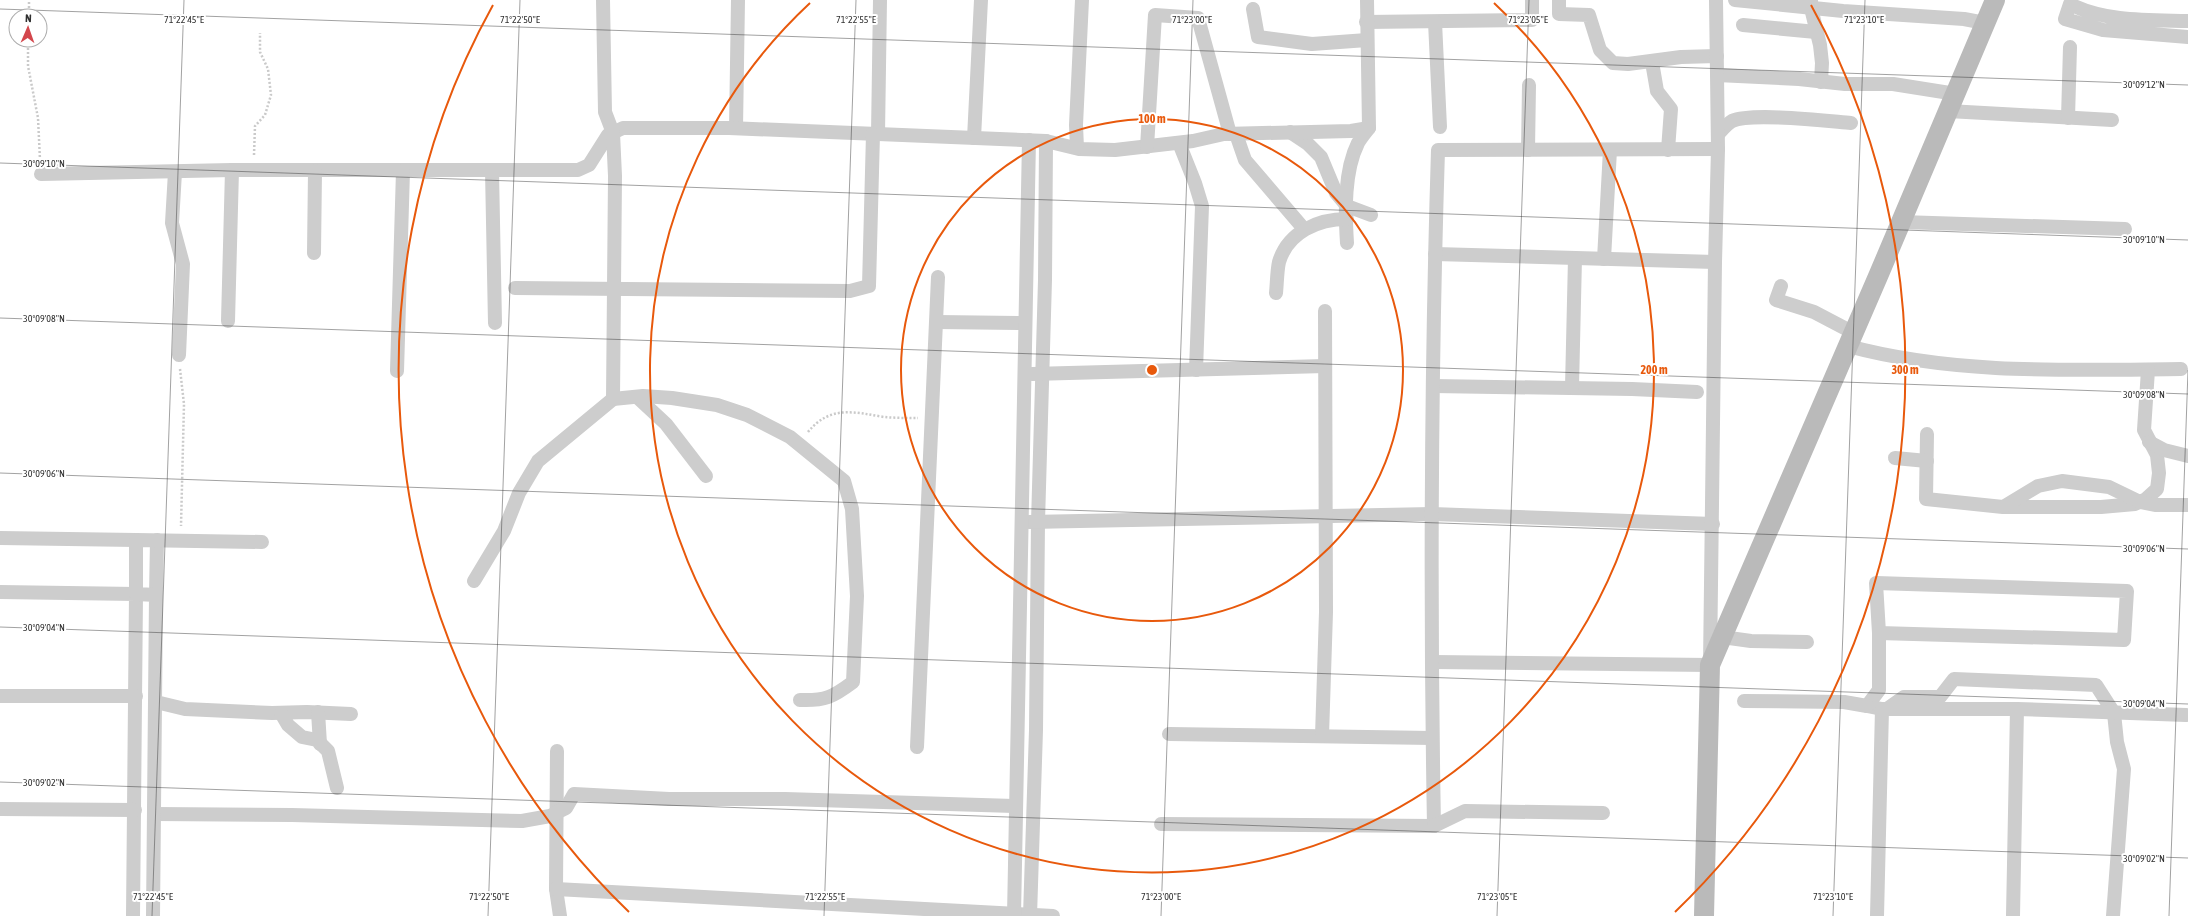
<svg xmlns="http://www.w3.org/2000/svg" width="2188" height="916" font-family="'Asap Condensed',sans-serif">
	<rect width="100%" height="100%" fill="#fff"/>
	<g fill="none" stroke-linecap="round" stroke-linejoin="round">
		<g stroke="#cacaca" stroke-width="2.5" stroke-dasharray="2 2" stroke-linecap="butt">
			<path d="M29,16V0"/>
			<path d="M28,40V66L38,118L40,160"/>
			<path d="M254,155L255,126L265,115L271,95L268,69L260,52V33"/>
			<path d="M180,369L184,404L181,526"/>
			<path d="M808,432C830,405 854,412 884,417C895,418 907,418 918,418"/>
		</g>
		<g stroke="#cdcdcd" stroke-width="14">
			<path d="M1559,0V14L1589,15L1600,50L1613,63L1628,64L1681,57L1717,56"/>
			<path d="M1735,0L1843,11L1964,19L1985,23"/>
			<path d="M1811,0V8L1820,45L1822,63L1821,82"/>
			<path d="M1253,9L1258,37L1312,44L1367,40"/>
			<path d="M2188,21C2149,20 2105,22 2070,4L2065,19L2103,30L2188,37"/>
			<path d="M1366,22L1532,20V0"/>
			<path d="M1435,22L1440,127"/>
			<path d="M1743,25L1816,32"/>
			<path d="M1652,62L1657,91L1671,109L1668,150"/>
			<path d="M1717,75L1799,79L1845,84H1893L1956,94"/>
			<path d="M1948,111L2112,120"/>
			<path d="M2068,118L2070,47"/>
			<path d="M736,128L738,0"/>
			<path d="M1290,132L1308,144L1321,157L1336,193L1347,206L1371,215"/>
			<path d="M878,134L880,0"/>
			<path d="M1236,134L1245,160L1304,229"/>
			<path d="M1718,134C1722,130 1727,124 1732,121C1752,112 1827,121 1851,123"/>
			<path d="M974,138L981,0"/>
			<path d="M1046,141L1079,149L1115,150L1193,141L1224,134L1351,131L1369,128"/>
			<path d="M1179,143L1195,183L1202,206L1196,370"/>
			<path d="M1147,147L1155,15L1198,18L1230,134"/>
			<path d="M1077,148L1076,125L1082,0"/>
			<path d="M1528,150L1529,85"/>
			<path d="M492,171L495,323"/>
			<path d="M175,172L172,223L183,264L179,355"/>
			<path d="M41,174L232,170H578L589,165L608,135L623,128H729L1046,141L1045,280L1038,522L1036,730L1030,916"/>
			<path d="M1901,222L2125,229"/>
			<path d="M1347,243C1345,212 1344,171 1358,143C1361,138 1365,133 1369,128L1367,0"/>
			<path d="M314,253L315,171"/>
			<path d="M1435,254L1715,262"/>
			<path d="M1604,259L1610,150"/>
			<path d="M1781,286L1776,300L1814,312L1854,333"/>
			<path d="M515,288L850,291L869,286L873,134"/>
			<path d="M1276,293C1277,283 1277,271 1279,262C1288,232 1318,219 1347,219"/>
			<path d="M228,321L232,170"/>
			<path d="M937,322L1025,323"/>
			<path d="M1848,346C1955,375 2071,370 2181,369"/>
			<path d="M397,371L403,171"/>
			<path d="M1032,374L1325,366"/>
			<path d="M1433,386L1632,389L1697,392"/>
			<path d="M1572,387L1575,258"/>
			<path d="M637,397L666,424L706,476"/>
			<path d="M613,399L643,396L672,398L717,405L747,415L790,437L844,481L852,509L857,596L853,682C833,697 825,701 800,700"/>
			<path d="M1927,434L1926,499L2003,507H2101L2135,504L2146,499L2157,489L2159,473L2157,455L2144,430L2148,370"/>
			<path d="M2149,442L2164,450L2188,456"/>
			<path d="M1895,458L1927,461"/>
			<path d="M2005,506L2038,486L2062,481L2109,487L2140,502L2155,505H2188"/>
			<path d="M1029,522L1432,514L1713,524"/>
			<path d="M0,538L136,540"/>
			<path d="M474,581L504,531L519,493L538,461L613,399L615,176L613,133L605,112L603,0"/>
			<path d="M0,592L136,594L133,916"/>
			<path d="M156,595L157,540"/>
			<path d="M1879,633L1876,583L2127,591L2124,640L1879,633V690L1867,706L1882,709"/>
			<path d="M1722,637L1751,641L1807,642"/>
			<path d="M1433,662L1710,665L1715,262L1718,149L1716,0"/>
			<path d="M0,696H136"/>
			<path d="M1744,701L1844,702L1867,706"/>
			<path d="M156,702L185,709L272,713L307,712L351,714"/>
			<path d="M1887,709L1904,697H1940L1954,679L2096,685L2114,713L2117,742L2124,769L2113,916"/>
			<path d="M2017,709L2186,715"/>
			<path d="M318,712L320,744"/>
			<path d="M281,713L288,725L302,737L317,740L328,751L337,788"/>
			<path d="M1169,734L1432,738"/>
			<path d="M1322,736L1326,612L1325,311"/>
			<path d="M917,747L938,277"/>
			<path d="M557,751L556,889L560,916"/>
			<path d="M0,809L135,810"/>
			<path d="M155,814L292,815L522,821L550,816L566,808L574,794L669,799H785L1014,806"/>
			<path d="M1161,824L1434,826C1430,601 1431,375 1438,150L1718,149"/>
			<path d="M1434,826L1465,811L1603,813"/>
			<path d="M556,889L1053,916"/>
			<path d="M153,916L156,595L136,594V540L262,542"/>
			<path d="M1014,916L1029,140"/>
			<path d="M1877,916L1882,709H2017L2013,916"/>
		</g>
		<path stroke="#bababa" stroke-width="20" d="M1704,916L1710,665L1879,274L1995,0"/>
	</g>
	<path fill="none" stroke="#303030" stroke-width="1" stroke-opacity="0.45" d="M0,9L2188,85M0,163L2188,240M0,318L2188,394M0,473L2188,549M0,627L2188,704M0,782L2188,858M152,916L184,0M488,916L520,0M824,916L856,0M1161,916L1193,0M1497,916L1529,0M1833,916L1865,0M2169,916L2188,370"/>
	<g fill="none" stroke="#e8590c" stroke-width="2">
		<circle cx="1152" cy="370" r="251"/>
		<path d="M1494 3A502 502 0 1 1 810 3"/>
		<path d="M629 912A753 753 0 0 1 493 5M1811 5A753 753 0 0 1 1675 912"/>
	</g>
	<g font-size="10" text-anchor="middle" fill="#303030" stroke="#fff" stroke-width="4" stroke-linejoin="round" paint-order="stroke">
		<text x="184" y="23">71°22'45"E</text>
		<text x="520" y="23">71°22'50"E</text>
		<text x="856" y="23">71°22'55"E</text>
		<text x="1192" y="23">71°23'00"E</text>
		<text x="1528" y="23">71°23'05"E</text>
		<text x="1864" y="23">71°23'10"E</text>
		<text x="2144" y="88">30°09'12"N</text>
		<text x="44" y="167">30°09'10"N</text>
		<text x="2144" y="243">30°09'10"N</text>
		<text x="44" y="322">30°09'08"N</text>
		<text x="2144" y="398">30°09'08"N</text>
		<text x="44" y="477">30°09'06"N</text>
		<text x="2144" y="552">30°09'06"N</text>
		<text x="44" y="631">30°09'04"N</text>
		<text x="2144" y="707">30°09'04"N</text>
		<text x="44" y="786">30°09'02"N</text>
		<text x="2144" y="862">30°09'02"N</text>
		<text x="153" y="900">71°22'45"E</text>
		<text x="489" y="900">71°22'50"E</text>
		<text x="825" y="900">71°22'55"E</text>
		<text x="1161" y="900">71°23'00"E</text>
		<text x="1497" y="900">71°23'05"E</text>
		<text x="1833" y="900">71°23'10"E</text>
	</g>
	<circle cx="1152" cy="370" r="6" fill="#e8590c" stroke="#fff" stroke-width="2"/>
	<g font-size="12" text-anchor="middle" font-weight="bold" fill="#e8590c" stroke="#fff" stroke-width="4" stroke-linejoin="round" paint-order="stroke">
		<text x="1152" y="123">100 m</text>
		<text x="1654" y="374">200 m</text>
		<text x="1905" y="374">300 m</text>
	</g>
	<g transform="translate(28 28) rotate(2)"><circle r="19" fill="#ffffff" stroke="#acacac"/>
	<path d="M0-3L7 15L0 10L-7 15Z" fill="#d3464c"/>
	<text y="-6" font-size="11" font-weight="bold" text-anchor="middle" fill="#303030">N</text>
	</g>
</svg>
